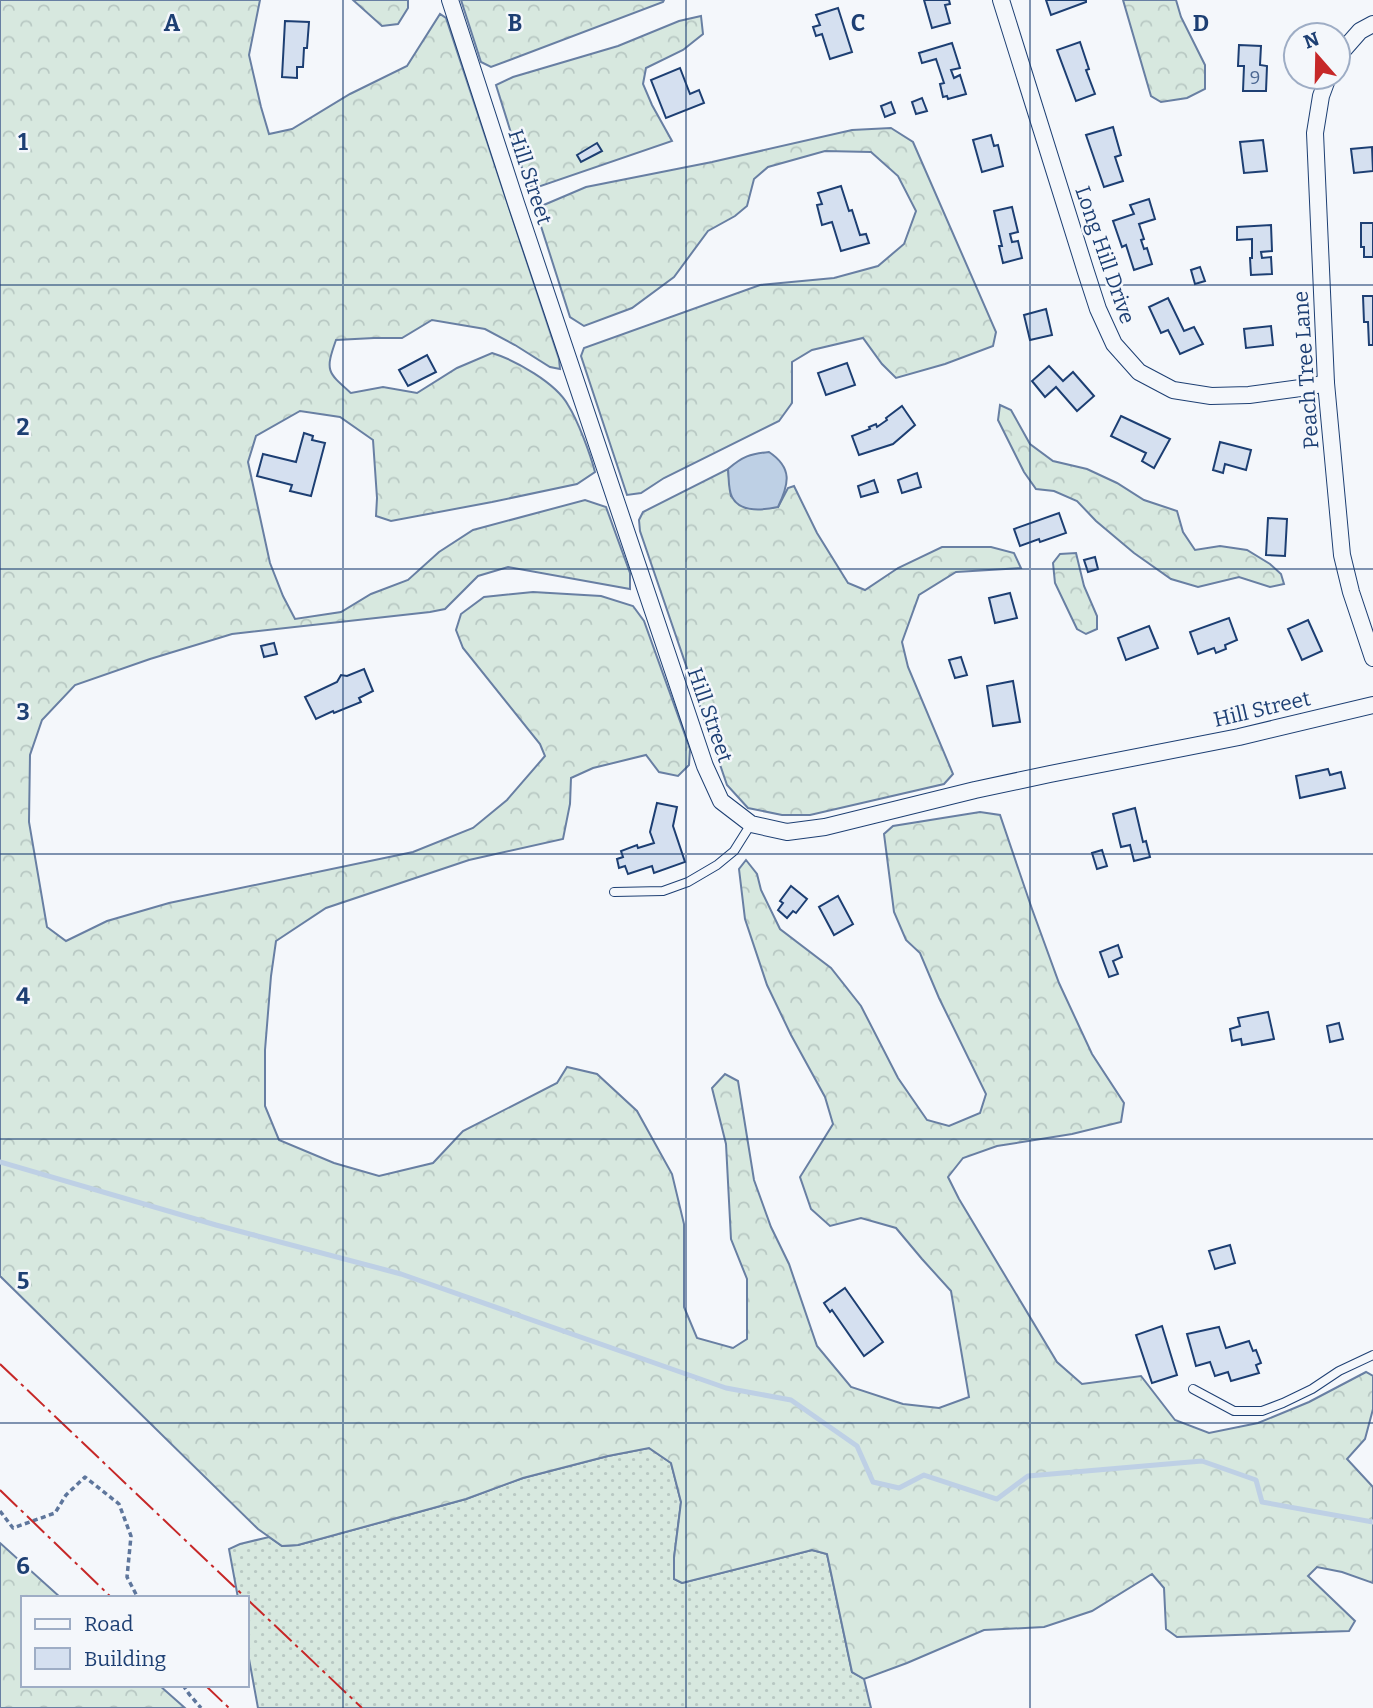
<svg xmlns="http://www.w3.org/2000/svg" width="1373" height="1708" font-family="Bitter,serif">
	<defs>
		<pattern id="grass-dots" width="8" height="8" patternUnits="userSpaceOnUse" patternTransform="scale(1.75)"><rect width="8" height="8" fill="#d7e8df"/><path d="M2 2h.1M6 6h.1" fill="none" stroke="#b8c8c3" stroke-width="1.8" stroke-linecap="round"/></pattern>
		<pattern id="forest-crowns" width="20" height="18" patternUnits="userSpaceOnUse" patternTransform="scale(1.75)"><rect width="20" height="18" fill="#d7e8df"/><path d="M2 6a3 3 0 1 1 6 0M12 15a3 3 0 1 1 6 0" fill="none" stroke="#b8c8c3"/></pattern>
	</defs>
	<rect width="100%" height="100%" fill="#f4f7fb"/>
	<path fill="url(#grass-dots)" stroke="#687fa3" stroke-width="2" d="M649,1448L671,1463L681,1502L674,1558V1579L682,1583L812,1550L827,1554L852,1672L864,1679L871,1708H258L247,1648V1598H238L229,1549L240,1544L269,1537L282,1546L298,1545L466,1499L523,1478L608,1456Z"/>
	<g fill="url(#forest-crowns)" stroke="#687fa3" stroke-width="2">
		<path d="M0,0H260L249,55L261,107L269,134L292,129L350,94L407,66L440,14L446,18L559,359L560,369L550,367L515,345L485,329L432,320L402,338H374L336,340C325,371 327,372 351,393L383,387L417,393L457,368L492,353C515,360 556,383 568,405C578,421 590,453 595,472L577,484L492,502L391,521L376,516L377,498L373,440L340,417L300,411L256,436L248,462L270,563L283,596L295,619L341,612L371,594L408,580L439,552L473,530L585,500L606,507L630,573V589L508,567L478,576L445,609L430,612L232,634L150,659L75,685L42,720L30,755L29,822L47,927L66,941L107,921L169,903L413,852L473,828L507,800L545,756L540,744L463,648L456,630L461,614L484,597L533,592L601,596L633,606L644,621L690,749L689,765L678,776L659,772L646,755L593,768L571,778L570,804L563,839L469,860L326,908L276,941L271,976L265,1050V1106L279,1140L334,1163L379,1176L433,1163L463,1131L557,1083L567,1067L597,1074L637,1111L672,1174L684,1224V1307L697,1338L733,1348L747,1339V1279L731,1239L726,1144L712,1088L725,1074L738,1081L754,1180L771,1227L789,1264L817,1346L851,1387L903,1404L939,1408L969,1397L951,1291L922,1259L896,1228L861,1218L830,1226L811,1209L800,1177L833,1124L825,1097L791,1035L767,985L745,919L739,869L746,860L757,874L761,890L780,929L831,968L861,1006L898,1078L927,1120L949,1126L980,1113L986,1094L939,998L920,953L906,940L894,912L884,834L893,826L980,812L1000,815L1032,909L1059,983L1092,1054L1124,1103L1121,1122L1072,1134L997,1146L963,1158L948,1177L959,1199L1057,1362L1082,1384L1141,1376L1175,1420L1209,1433L1258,1423L1309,1402L1366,1372L1373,1376V1409L1365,1439L1347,1459L1373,1487V1583L1342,1572L1317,1567L1308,1576L1355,1621L1349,1631L1177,1637L1166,1629L1164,1588L1152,1574L1092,1611L1044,1627L984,1630L907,1663L864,1679L852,1672L827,1554L812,1550L682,1583L674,1579V1558L681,1502L671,1463L649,1448L608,1456L523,1478L466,1499L298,1545L282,1546L258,1529L0,1276Z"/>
		<path d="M353,0H408V8L398,24L382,26Z"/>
		<path d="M461,0H664L663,2L491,67L481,62Z"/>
		<path d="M1123,0H1176L1181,17L1205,65V89L1187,98L1161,102L1151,96Z"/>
		<path d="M701,16L703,34L683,50L646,68L643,84L652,105L672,141L535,188L527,184L496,85L513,77L618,46L679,21Z"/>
		<path d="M891,128L913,142L996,332L993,346L945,364L896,378L882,364L863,338L812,350L792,362V403L779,421L664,478L641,493L627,495L581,356L584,348L760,285L834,278L878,266L904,244L916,211L898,176L871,152L825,151L768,167L754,179L747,206L735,216L708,231L674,277L632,308L584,326L570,317L539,220V207L586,187L712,162L852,130Z"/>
		<path d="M1000,405L1011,410L1030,444L1053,461L1087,469L1117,483L1144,500L1177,511L1183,532L1195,550L1220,546L1247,550L1270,564L1281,574L1284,584L1270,587L1239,577L1198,587L1171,579L1134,553L1096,521L1077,501L1054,491L1036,489L1024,472L998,420Z"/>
		<path d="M728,469L731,496L778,507L788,488L794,486L817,533L848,583L865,590L898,568L942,547H991L1014,553L1021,568L956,572L919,595L902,642L908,667L953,774L944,784L810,815H782L748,808L727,785L640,531L639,520L643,512Z"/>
		<path d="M1076,553L1084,586L1097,616V629L1086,634L1077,629L1055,583L1053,563L1060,554Z"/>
		<path d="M0,1543L61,1598H23V1685H159L185,1708H0Z"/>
	</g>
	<path fill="#bed0e5" stroke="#687fa3" stroke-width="2" d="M769,452C793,468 789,484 778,507C764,510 740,513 732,497C728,490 729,477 728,469C743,456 750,454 769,452Z"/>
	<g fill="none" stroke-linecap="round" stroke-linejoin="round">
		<path stroke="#bed0e5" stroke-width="5" d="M0,1162L216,1225L401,1274L726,1388L791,1400L857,1446L873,1482L899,1488L924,1475L997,1499L1028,1476L1202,1461L1256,1480L1262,1502L1373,1522"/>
	</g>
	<g fill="#d5e0f0" stroke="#1d3f73" stroke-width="2">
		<path d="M924,0H949L950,4L945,5L950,23L932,28Z"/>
		<path d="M1046,0H1086V2L1051,15Z"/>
		<path d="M838,8L852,52L830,59L822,34L816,36L813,27L820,25L816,15Z"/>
		<path d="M285,21L309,22L307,48H304L303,67H297V78L282,77Z"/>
		<path d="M1080,42L1089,69L1086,70L1095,94L1076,101L1057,50Z"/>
		<path d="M952,43L960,68L951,70L954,78L960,75L966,94L948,99L947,96L943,97L940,84L944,83L936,59L922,63L919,53Z"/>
		<path d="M1239,45L1261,46L1260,65L1267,66L1266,91H1243L1244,66H1238Z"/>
		<path d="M680,68L690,94L699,90L704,103L666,118L651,80Z"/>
		<path d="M922,98L927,111L916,114L912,102Z"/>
		<path d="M891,102L895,113L885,117L881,106Z"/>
		<path d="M1113,127L1121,155L1115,157L1123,181L1104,187L1086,135Z"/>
		<path d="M991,135L994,146L998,145L1003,166L982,172L973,140Z"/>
		<path d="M1263,140L1267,171L1244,173L1240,142Z"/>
		<path d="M597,143L602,151L581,162L577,155Z"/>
		<path d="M1372,147L1373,171L1354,173L1351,149Z"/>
		<path d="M841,186L849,211L852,210L860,235L866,234L869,243L841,251L832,222L822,225L817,205L822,204L818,193Z"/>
		<path d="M1149,199L1155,219L1139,224L1144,239L1141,240L1144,249L1147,248L1152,264L1134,270L1126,245L1122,247L1113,221L1134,214L1130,205Z"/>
		<path d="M1012,207L1018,232L1010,234L1012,242L1018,241L1022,258L1003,263L999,246H1002L994,211Z"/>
		<path d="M1361,223H1373V257H1364V247H1361Z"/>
		<path d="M1271,225L1272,251L1261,252L1262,258L1271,257L1272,274L1251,275L1250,258H1252V239L1237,240V227Z"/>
		<path d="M1200,267L1205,281L1195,284L1191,270Z"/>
		<path d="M1363,296H1373V345H1369L1368,322H1364Z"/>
		<path d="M1168,298L1184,331L1194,327L1203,344L1180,354L1168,330L1161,333L1149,307Z"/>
		<path d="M1046,309L1052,335L1030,340L1024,315Z"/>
		<path d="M1271,326L1273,345L1246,348L1244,329Z"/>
		<path d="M427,355L436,372L408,386L399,370Z"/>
		<path d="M847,363L855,385L826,395L818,373Z"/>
		<path d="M1049,366L1063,381L1073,372L1094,396L1077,411L1056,387L1045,397L1032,381Z"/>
		<path d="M902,406L915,425L893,444L859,455L852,436L870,429L869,427L876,424L877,427L887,420L886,418Z"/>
		<path d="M1121,416L1170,439L1154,468L1142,461L1146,453L1111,436Z"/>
		<path d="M304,433L313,436L312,440L325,443L311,496L290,491L292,485L257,476L263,454L296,462Z"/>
		<path d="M1220,442L1251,450L1246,470L1225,464L1223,473L1213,470Z"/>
		<path d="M917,473L921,487L902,493L898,480Z"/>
		<path d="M874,480L878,492L861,497L858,486Z"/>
		<path d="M1059,513L1066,533L1040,542L1039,539L1020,546L1014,529Z"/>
		<path d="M1268,518L1287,519L1285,556L1266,555Z"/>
		<path d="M1095,557L1098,569L1088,572L1084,560Z"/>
		<path d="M1010,593L1017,618L995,623L989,598Z"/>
		<path d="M1229,618L1237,640L1225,645L1226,649L1216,653L1214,648L1198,654L1190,632Z"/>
		<path d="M1308,620L1322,651L1302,660L1288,629Z"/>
		<path d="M1149,626L1158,648L1126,660L1118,638Z"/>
		<path d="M274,643L277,654L264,657L261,646Z"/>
		<path d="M961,657L967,675L955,678L949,660Z"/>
		<path d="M364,669L373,691L359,698L361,702L334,713L333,711L316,719L305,697L337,682L341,675L347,676Z"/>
		<path d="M1013,681L1020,722L993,726L987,686Z"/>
		<path d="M1328,769L1330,775L1341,772L1345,788L1300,798L1296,776Z"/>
		<path d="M657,803L677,807L673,826L685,862L654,873L652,866L628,874L625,866L619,868L617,859L623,857L621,851L637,845L638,848L654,843L650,832Z"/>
		<path d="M1135,808L1143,842L1146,841L1150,857L1134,861L1130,845L1121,847L1113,814Z"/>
		<path d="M1102,850L1107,866L1097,869L1092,853Z"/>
		<path d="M791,886L807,899L796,913L793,911L787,918L778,910L783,903L780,901Z"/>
		<path d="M838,896L853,924L834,935L819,907Z"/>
		<path d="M1118,945L1122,957L1113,961L1118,974L1109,977L1100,952Z"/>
		<path d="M1268,1012L1274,1039L1242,1045L1241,1039L1232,1041L1230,1029L1240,1026L1238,1018Z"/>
		<path d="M1339,1023L1343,1039L1330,1042L1327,1026Z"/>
		<path d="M1230,1245L1235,1263L1215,1269L1209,1251Z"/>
		<path d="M845,1288L883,1342L864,1356L832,1310L830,1312L824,1303Z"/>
		<path d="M1162,1326L1177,1375L1152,1383L1136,1335Z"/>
		<path d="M1219,1327L1226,1348L1249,1341L1253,1351L1256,1350L1261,1363L1256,1365L1259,1373L1231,1381L1228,1372L1215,1376L1210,1362L1196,1366L1187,1334Z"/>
	</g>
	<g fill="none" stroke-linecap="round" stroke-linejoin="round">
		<g stroke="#1d3f73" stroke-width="10">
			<g id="lane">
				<path d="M614,892L663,891L688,882L717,865L734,851L751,824"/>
				<path d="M1193,1389L1234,1411H1262L1283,1403L1312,1389L1339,1371L1373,1355"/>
			</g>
		</g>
		<g stroke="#1d3f73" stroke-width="18">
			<g id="street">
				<path d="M450,0L516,203L705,766L721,801L751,824L787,832L825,827L975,790L1050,774L1239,737L1373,705"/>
				<path d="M1001,0L1086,272L1098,309L1114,344L1139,372L1173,390L1211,396L1249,395L1308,387L1326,383"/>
				<path d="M1338,56L1360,31L1373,24"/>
				<path d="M1328,77L1321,96L1315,133L1326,383L1342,555L1351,592L1373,658"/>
			</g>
		</g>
		<g stroke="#5e769c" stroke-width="3.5" stroke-dasharray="5 3.5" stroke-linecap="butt">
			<path d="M0,1511L13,1528L55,1513L66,1495L85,1477L119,1504L131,1536L127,1577L138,1598"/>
			<path d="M183,1685L189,1694L201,1708"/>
		</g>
		<use href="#lane" stroke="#f4f7fb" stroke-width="8"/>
		<use href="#street" stroke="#f4f7fb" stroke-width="16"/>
		<g stroke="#c62828" stroke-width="2" stroke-dasharray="24 5 3.5 5" stroke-linecap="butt">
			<path d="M0,1364L246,1598"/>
			<path d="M0,1490L112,1598"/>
			<path d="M247,1599L362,1708"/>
			<path d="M205,1685L229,1708"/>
		</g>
	</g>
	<path fill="none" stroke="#1d3f73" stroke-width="2" stroke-opacity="0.55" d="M343,0V1708M686,0V1708M1030,0V1708M0,285H1373M0,569H1373M0,854H1373M0,1139H1373M0,1423H1373"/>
	<g text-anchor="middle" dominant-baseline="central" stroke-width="5" stroke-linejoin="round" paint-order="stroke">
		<g font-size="18" fill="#4b6792">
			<text x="1255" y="78">9</text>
		</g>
		<g font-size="21" fill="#1d3f73" stroke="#f4f7fb">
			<text transform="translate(530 177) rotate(72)">Hill Street</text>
			<text transform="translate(1105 255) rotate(71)">Long Hill Drive</text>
			<text transform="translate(1306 370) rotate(-94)">Peach Tree Lane</text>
			<text transform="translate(1262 709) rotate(-13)">Hill Street</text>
			<text transform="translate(710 715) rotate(71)">Hill Street</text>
		</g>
	</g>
	<g font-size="23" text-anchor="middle" font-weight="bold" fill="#1d3f73" stroke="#f4f7fb" stroke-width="5" stroke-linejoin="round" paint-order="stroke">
		<text x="172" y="31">A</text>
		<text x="515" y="31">B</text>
		<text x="858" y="31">C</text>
		<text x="1201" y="31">D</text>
		<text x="23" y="150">1</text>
		<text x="23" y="435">2</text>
		<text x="23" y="720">3</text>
		<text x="23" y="1004">4</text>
		<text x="23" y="1289">5</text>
		<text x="23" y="1574">6</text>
	</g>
	<rect x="21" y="1596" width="228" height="91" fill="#f4f7fb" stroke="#9eadc5" stroke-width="2"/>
	<rect x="35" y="1619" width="35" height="10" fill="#f4f7fb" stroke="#9eadc5" stroke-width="2"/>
	<text x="84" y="1631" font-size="21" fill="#1d3f73">Road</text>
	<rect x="35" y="1648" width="35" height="21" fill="#d5e0f0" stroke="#9eadc5" stroke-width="2"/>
	<text x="84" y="1666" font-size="21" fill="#1d3f73">Building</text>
	<g transform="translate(1317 56) rotate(340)"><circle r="33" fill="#f4f7fb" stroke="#9eadc5" stroke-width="2"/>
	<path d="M0-5L12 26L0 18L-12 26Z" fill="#c62828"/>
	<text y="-10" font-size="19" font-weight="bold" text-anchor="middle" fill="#1d3f73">N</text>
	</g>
</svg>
